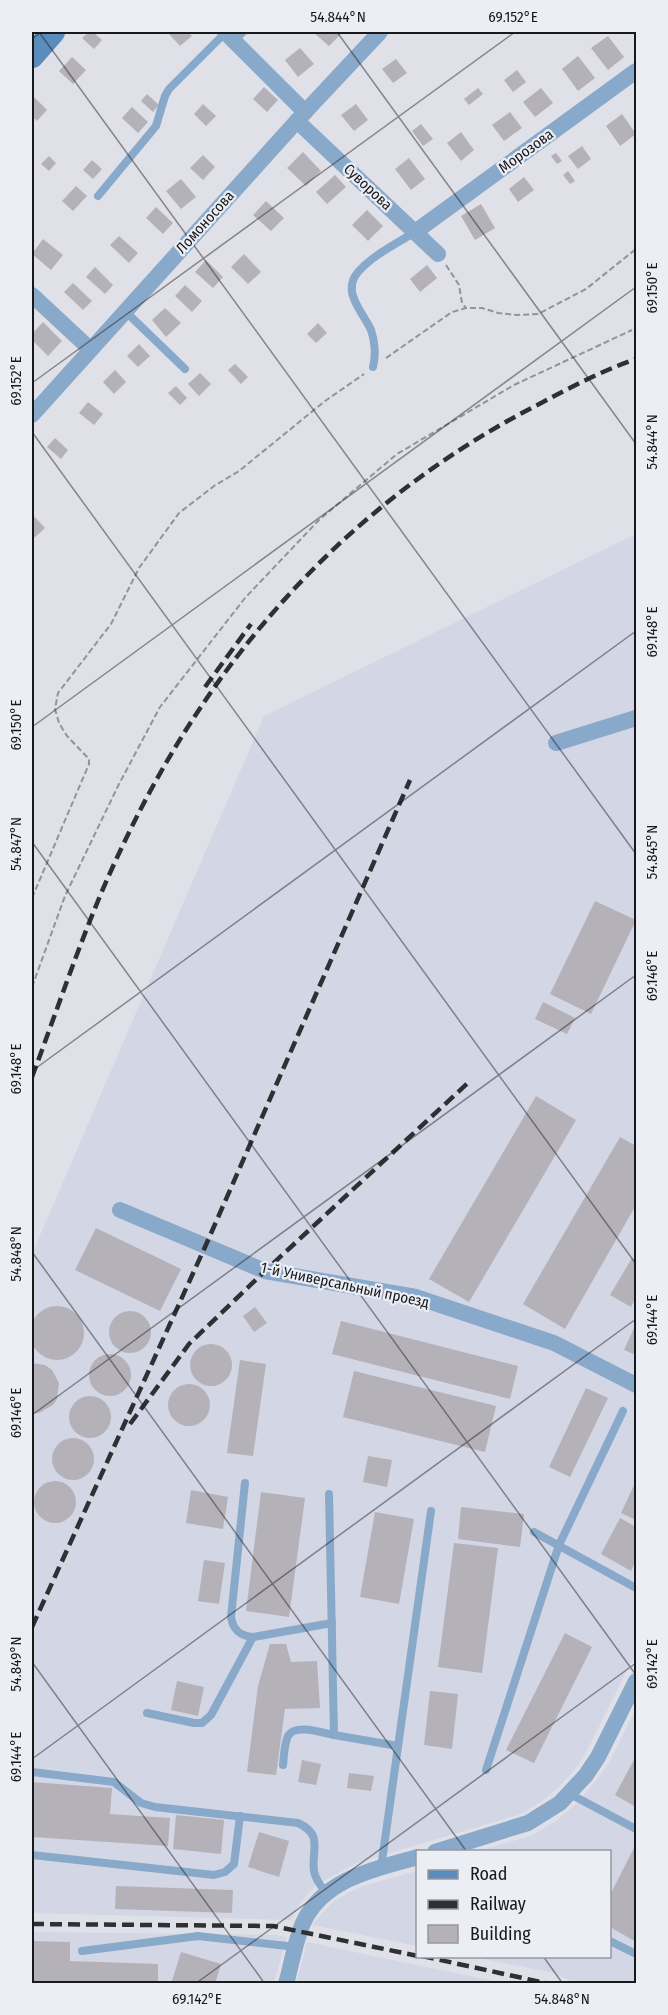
<svg xmlns="http://www.w3.org/2000/svg" width="668" height="2015" font-family="'Fira Sans Condensed',sans-serif">
	<rect width="100%" height="100%" fill="#dfe0e8"/>
	<g fill="#d3d6e5">
		<path d="M636,534V1653L587,1751L576,1768L559,1787L542,1801L521,1814L357,1863L316,1885L301,1902L291,1920L32,1913V1254L264,716Z"/>
		<path d="M636,1708V1983H576L550,1972L473,1957L610,1956V1852L479,1851L533,1835L557,1820L575,1805L594,1783L609,1763Z"/>
		<path d="M417,1871V1946L312,1925L333,1902L350,1892L366,1885Z"/>
		<path d="M32,1932L273,1935L287,1937L274,1983L32,1984Z"/>
		<path d="M307,1942L503,1983H296Z"/>
	</g>
	<g fill="#b5b1b9">
		<path d="M89,32H93L102,40L94,49L82,38Z"/>
		<path d="M172,32H188L192,36L180,46L169,34Z"/>
		<path d="M313,32H343L329,46Z"/>
		<path d="M608,36L624,57L608,70L591,48Z"/>
		<path d="M300,48L314,64L298,77L285,60Z"/>
		<path d="M578,56L595,78L578,91L562,69Z"/>
		<path d="M72,57L86,70L73,84L59,71Z"/>
		<path d="M396,59L407,73L393,83L382,69Z"/>
		<path d="M517,70L526,82L513,92L504,80Z"/>
		<path d="M264,87L278,100L267,112L253,99Z"/>
		<path d="M478,88L483,94L469,105L464,99Z"/>
		<path d="M541,88L553,103L535,117L523,102Z"/>
		<path d="M147,94L159,105L153,112L141,101Z"/>
		<path d="M32,95L47,110L37,121L32,116Z"/>
		<path d="M203,104L216,116L206,126L194,114Z"/>
		<path d="M356,104L368,120L354,131L341,115Z"/>
		<path d="M132,107L148,122L138,133L122,118Z"/>
		<path d="M510,112L522,128L504,141L492,125Z"/>
		<path d="M622,114L636,134L620,146L606,126Z"/>
		<path d="M421,124L433,139L423,146L412,131Z"/>
		<path d="M461,132L474,150L461,161L447,143Z"/>
		<path d="M582,146L591,159L578,169L568,156Z"/>
		<path d="M303,152L321,171L306,186L287,168Z"/>
		<path d="M556,153L562,161L557,164L551,156Z"/>
		<path d="M203,155L215,167L203,180L190,168Z"/>
		<path d="M49,156L56,163L49,171L41,164Z"/>
		<path d="M409,158L425,179L411,190L395,169Z"/>
		<path d="M92,160L102,169L93,179L83,170Z"/>
		<path d="M568,171L575,181L570,184L563,175Z"/>
		<path d="M335,175L346,187L327,204L316,192Z"/>
		<path d="M524,177L534,190L518,202L509,189Z"/>
		<path d="M181,179L196,197L181,209L166,191Z"/>
		<path d="M76,186L87,196L73,211L62,201Z"/>
		<path d="M266,201L284,218L271,231L253,215Z"/>
		<path d="M481,204L495,228L475,240L461,216Z"/>
		<path d="M156,207L173,223L163,234L146,218Z"/>
		<path d="M367,210L383,226L368,241L352,225Z"/>
		<path d="M119,236L138,253L129,263L110,245Z"/>
		<path d="M43,239L63,255L51,270L32,254Z"/>
		<path d="M244,254L261,272L248,284L231,267Z"/>
		<path d="M206,260L223,277L213,288L195,272Z"/>
		<path d="M427,265L437,278L420,292L410,279Z"/>
		<path d="M95,267L113,285L105,294L86,277Z"/>
		<path d="M73,283L92,301L83,310L64,292Z"/>
		<path d="M185,285L202,301L192,312L175,296Z"/>
		<path d="M165,308L181,323L166,337L152,320Z"/>
		<path d="M43,322L62,341L48,356L32,340V334Z"/>
		<path d="M318,323L327,333L316,343L307,334Z"/>
		<path d="M139,344L150,356L138,367L127,356Z"/>
		<path d="M235,364L248,377L241,384L228,370Z"/>
		<path d="M115,370L126,382L114,394L103,382Z"/>
		<path d="M200,373L211,384L199,396L188,384Z"/>
		<path d="M176,386L187,398L180,405L168,393Z"/>
		<path d="M88,402L103,414L94,425L79,413Z"/>
		<path d="M55,438L68,450L61,459L47,447Z"/>
		<path d="M32,514L45,528L33,539L32,538Z"/>
		<path d="M595,901L636,920L591,1014L550,994Z"/>
		<path d="M543,1002L575,1018L567,1034L535,1019Z"/>
		<path d="M536,1096L576,1120L469,1302L429,1279Z"/>
		<path d="M620,1137L636,1146V1205L565,1329L523,1304Z"/>
		<path d="M96,1228L181,1269L160,1311L75,1270Z"/>
		<path d="M632,1258L636,1261V1297L631,1307L610,1295Z"/>
		<circle cx="57" cy="1333" r="27"/>
		<path d="M255,1307L267,1323L254,1332L243,1316Z"/>
		<circle cx="130" cy="1332" r="21"/>
		<path d="M341,1321L518,1366L510,1399L332,1354Z"/>
		<path d="M634,1328L636,1329V1355L624,1350Z"/>
		<circle cx="211" cy="1365" r="21"/>
		<circle cx="110" cy="1375" r="21"/>
		<path d="M240,1360L266,1364L253,1456L227,1453Z"/>
		<path d="M32,1363L45,1365L52,1370L59,1383L57,1399L53,1405L39,1413H32Z"/>
		<path d="M354,1371L496,1406L485,1452L343,1417Z"/>
		<circle cx="189" cy="1405" r="21"/>
		<path d="M586,1388L608,1398L570,1477L549,1467Z"/>
		<circle cx="90" cy="1417" r="21"/>
		<circle cx="73" cy="1459" r="21"/>
		<path d="M368,1456L392,1460L387,1487L363,1482Z"/>
		<path d="M636,1481V1520L621,1513Z"/>
		<circle cx="55" cy="1502" r="21"/>
		<path d="M191,1490L228,1497L223,1529L186,1523Z"/>
		<path d="M261,1492L305,1498L289,1617L246,1611Z"/>
		<path d="M461,1507L524,1514L520,1547L458,1539Z"/>
		<path d="M375,1512L414,1519L399,1604L360,1597Z"/>
		<path d="M620,1518L636,1527V1560L631,1571L601,1554Z"/>
		<path d="M454,1543L498,1548L482,1673L438,1667Z"/>
		<path d="M204,1560L225,1563L219,1604L198,1601Z"/>
		<path d="M565,1633L592,1647L534,1763L506,1750Z"/>
		<path d="M270,1644H286L291,1662L317,1661L320,1708L285,1709L276,1775L247,1772L258,1686Z"/>
		<path d="M177,1681L204,1687L198,1716L171,1710Z"/>
		<path d="M430,1691L458,1694L452,1749L424,1745Z"/>
		<path d="M636,1756V1807L615,1795Z"/>
		<path d="M302,1760L321,1764L316,1785L298,1782Z"/>
		<path d="M349,1773L374,1776L371,1791L347,1788Z"/>
		<path d="M32,1782L112,1788L110,1814L170,1818L168,1846L32,1837Z"/>
		<path d="M176,1815L224,1820L221,1854L173,1849Z"/>
		<path d="M259,1832L289,1841L279,1877L248,1867Z"/>
		<path d="M636,1844V1942L610,1927V1895Z"/>
		<path d="M116,1886L233,1890L232,1913L115,1909Z"/>
		<path d="M32,1941L70,1942V1961L158,1964V1984H32Z"/>
		<path d="M181,1952L221,1964L215,1984H171Z"/>
	</g>
	<g fill="none" stroke-linecap="round" stroke-linejoin="round">
		<g stroke="#93949a" stroke-width="2" stroke-dasharray="6 3" stroke-linecap="butt">
			<path d="M446,265L459,285L462,303L466,308"/>
			<path d="M386,358L452,312L466,308H482L498,313L517,315L538,314L586,289L636,249"/>
			<path d="M32,898L89,764V759L67,736L59,723L55,709L58,693L111,624L139,568L179,513L214,486L239,471L325,401L364,374"/>
			<path d="M32,987L65,896L118,786L160,707L245,598L319,520L397,454L514,385L632,330"/>
		</g>
		<g stroke="#88a9ca" stroke-width="8">
			<path d="M234,41L243,32"/>
			<path d="M98,196L156,126L165,96L169,89L226,32"/>
			<path d="M125,311L185,369"/>
			<path d="M373,367C376,356 375,341 371,330C363,312 341,292 358,272C373,255 396,244 415,232"/>
			<path d="M245,1483L231,1617C233,1630 240,1636 253,1637"/>
			<path d="M329,1494L334,1735L398,1746"/>
			<path d="M534,1532L636,1588"/>
			<path d="M147,1713L194,1723H202L211,1715L253,1637L332,1623"/>
			<path d="M283,1765C284,1757 284,1744 288,1736C295,1723 323,1733 334,1735"/>
			<path d="M486,1770L559,1545L623,1411"/>
			<path d="M32,1772L114,1782L141,1803L155,1807L298,1823C324,1835 311,1850 314,1871C315,1879 321,1886 326,1893"/>
			<path d="M570,1794L636,1829"/>
			<path d="M32,1855L214,1875L225,1872L234,1864L240,1816"/>
			<path d="M381,1868L431,1511"/>
			<path d="M610,1941L636,1954"/>
			<path d="M82,1951L198,1936L296,1947"/>
		</g>
		<g stroke="#88a9ca" stroke-width="16">
			<path d="M225,32L305,112"/>
			<path d="M297,121L438,254"/>
			<path d="M415,232L636,71"/>
			<path d="M32,295L90,349"/>
			<path d="M32,415L305,112L380,32"/>
			<path d="M556,743L636,718"/>
			<path d="M120,1210L265,1271L416,1297L554,1343L636,1385"/>
			<path d="M435,1852L528,1823L560,1803L586,1775L598,1757L636,1681"/>
			<path d="M286,1984C292,1963 295,1940 304,1921C325,1878 376,1869 418,1857"/>
		</g>
		<path stroke="#5a8cbd" stroke-width="24" d="M32,56L53,32"/>
		<g stroke="#2f3033" stroke-width="4.5" stroke-dasharray="12 6" stroke-linecap="butt">
			<path d="M205,687L251,624"/>
			<path d="M32,1077C61,1000 87,919 123,845C214,652 352,499 543,402C573,386 604,370 636,359"/>
			<path d="M130,1424L189,1344L265,1271L471,1080"/>
			<path d="M32,1627L205,1247L410,780"/>
			<path d="M32,1924L273,1926L418,1956"/>
			<path d="M422,1956L550,1984"/>
		</g>
	</g>
	<path fill="none" stroke="#18191b" stroke-width="1.5" stroke-opacity="0.45" d="M39,32L636,854M337,32L636,444M635,32L636,34M32,39L41,32M32,383L515,32M32,432L636,1264M32,727L636,287M32,842L636,1675M32,1071L636,631M32,1252L467,1852M32,1415L636,975M32,1662L265,1984M32,1759L636,1319M543,1956L563,1984M195,1984L636,1663"/>
	<g text-anchor="middle" dominant-baseline="central" stroke-width="4.5" stroke-linejoin="round" paint-order="stroke">
		<g font-size="15" fill="#18191b" stroke="#eceef6">
			<text transform="translate(526 151) rotate(-36)">Морозова</text>
			<text transform="translate(368 187) rotate(43)">Суворова</text>
			<text transform="translate(205 222) rotate(-48)">Ломоносова</text>
			<text transform="translate(345 1285) rotate(12)">1-й Универсальный проезд</text>
		</g>
	</g>
	<rect width="668" height="2015" fill="none" stroke="#eceef6" stroke-width="66"/>
	<rect x="416" y="1850" width="195" height="108" fill="#eceef6" stroke="#97999e" stroke-width="1.5"/>
	<rect x="428" y="1870" width="30" height="9" fill="#5a8cbd" stroke="#97999e" stroke-width="1.5"/>
	<text x="470" y="1880" font-size="18" fill="#18191b">Road</text>
	<rect x="428" y="1900" width="30" height="9" fill="#2f3033" stroke="#97999e" stroke-width="1.5"/>
	<text x="470" y="1910" font-size="18" fill="#18191b">Railway</text>
	<rect x="428" y="1925" width="30" height="18" fill="#b5b1b9" stroke="#97999e" stroke-width="1.5"/>
	<text x="470" y="1940" font-size="18" fill="#18191b">Building</text>
	<rect x="33" y="33" width="602" height="1949" fill="none" stroke="#18191b" stroke-width="2"/>
	<g font-size="15" text-anchor="middle" fill="#18191b">
		<text x="338" y="22">54.844°N</text>
		<text x="513" y="22">69.152°E</text>
		<text transform="translate(652 288) rotate(-90)" y="5">69.150°E</text>
		<text transform="translate(16 381) rotate(-90)" y="5">69.152°E</text>
		<text transform="translate(652 442) rotate(-90)" y="5">54.844°N</text>
		<text transform="translate(652 632) rotate(-90)" y="5">69.148°E</text>
		<text transform="translate(16 725) rotate(-90)" y="5">69.150°E</text>
		<text transform="translate(16 844) rotate(-90)" y="5">54.847°N</text>
		<text transform="translate(652 852) rotate(-90)" y="5">54.845°N</text>
		<text transform="translate(652 976) rotate(-90)" y="5">69.146°E</text>
		<text transform="translate(16 1069) rotate(-90)" y="5">69.148°E</text>
		<text transform="translate(16 1254) rotate(-90)" y="5">54.848°N</text>
		<text transform="translate(652 1320) rotate(-90)" y="5">69.144°E</text>
		<text transform="translate(16 1413) rotate(-90)" y="5">69.146°E</text>
		<text transform="translate(652 1664) rotate(-90)" y="5">69.142°E</text>
		<text transform="translate(16 1664) rotate(-90)" y="5">54.849°N</text>
		<text transform="translate(16 1757) rotate(-90)" y="5">69.144°E</text>
		<text x="197" y="2004">69.142°E</text>
		<text x="562" y="2004">54.848°N</text>
	</g>
</svg>
